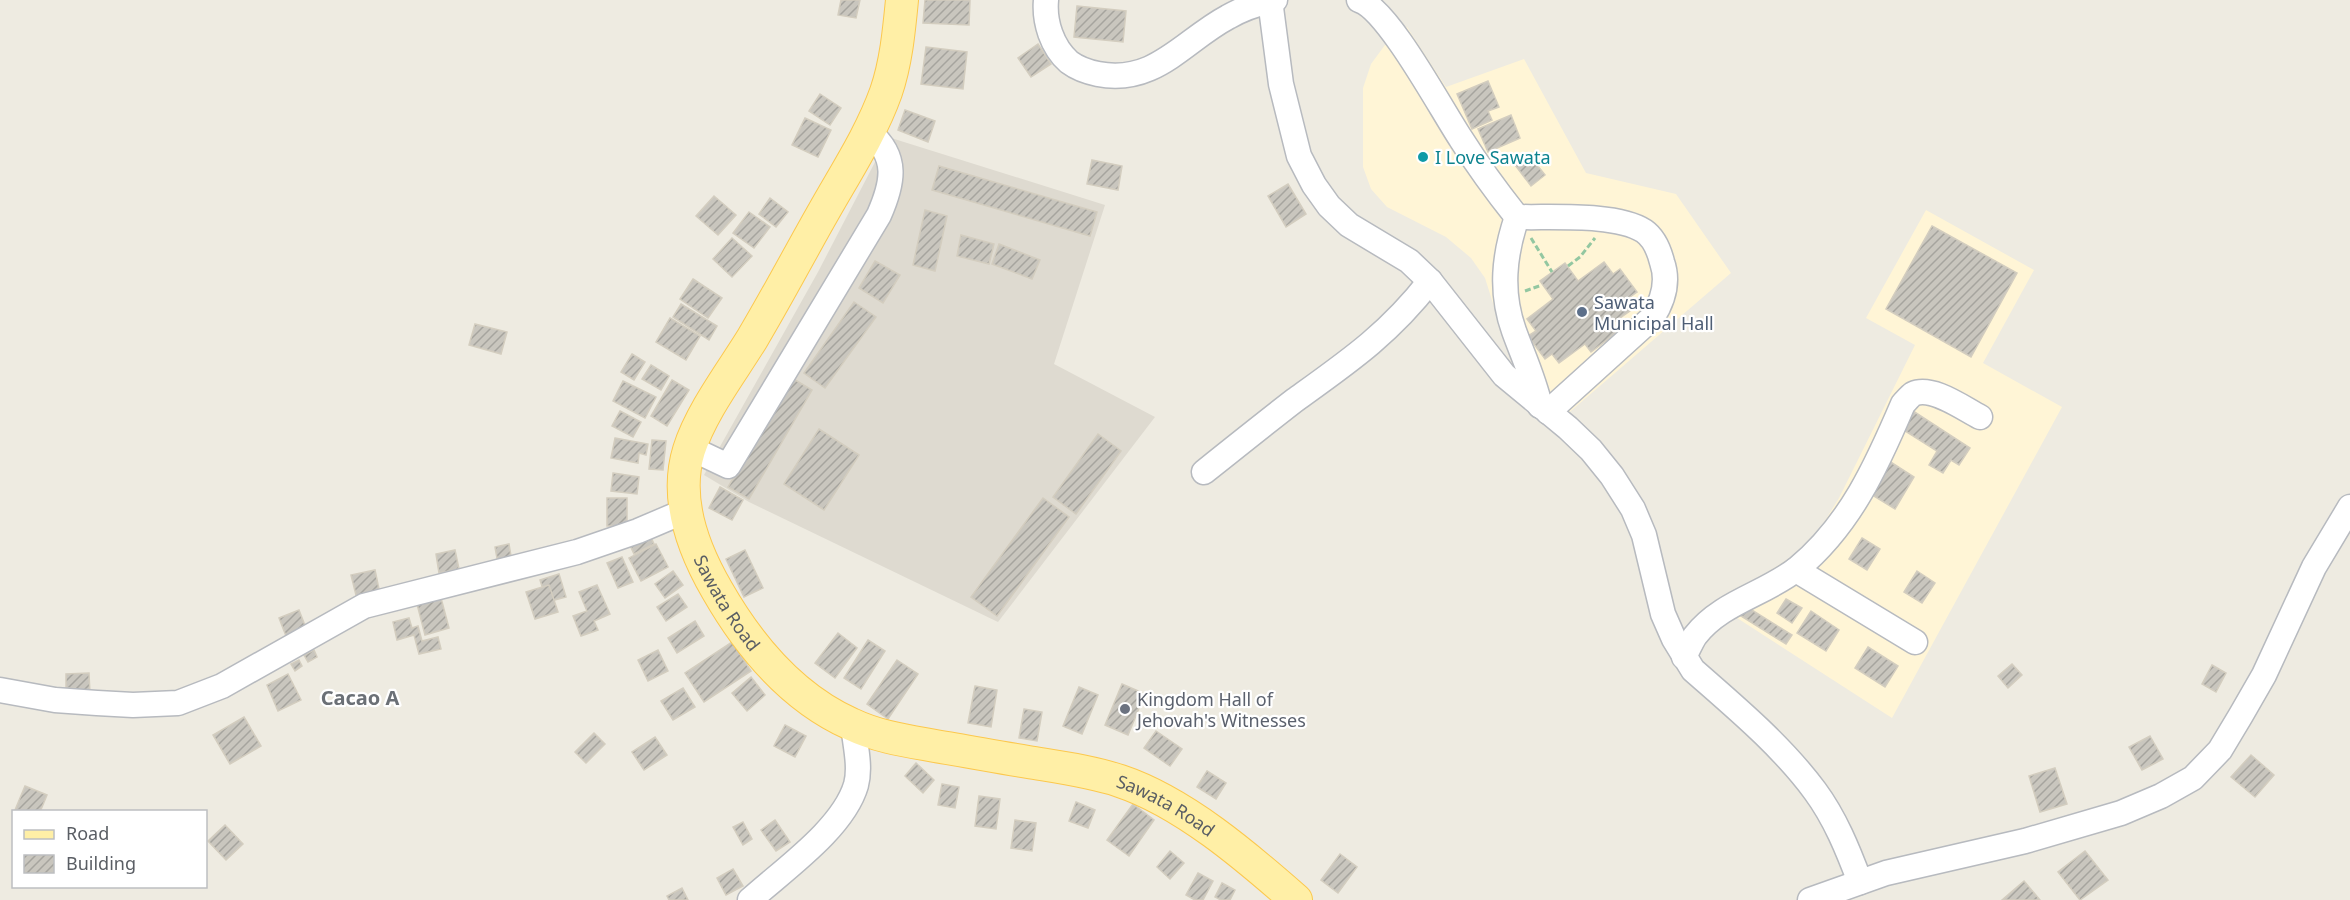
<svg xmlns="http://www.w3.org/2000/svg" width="2350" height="900" font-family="'Noto Sans',sans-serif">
	<defs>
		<pattern id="building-hatch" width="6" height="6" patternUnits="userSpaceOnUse" patternTransform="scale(1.5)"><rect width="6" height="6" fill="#c9c6be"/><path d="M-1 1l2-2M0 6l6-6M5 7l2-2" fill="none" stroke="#a6a49e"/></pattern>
	</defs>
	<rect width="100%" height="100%" fill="#eeebe1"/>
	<g fill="#fff5d6">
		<path d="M1407,27L1446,87L1524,59L1586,173L1676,194L1731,273L1565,416L1514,370L1485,278L1471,258L1446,237L1387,207L1371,189L1363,167V88L1371,64L1385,45Z"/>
		<path d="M1926,210L2034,270L1983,363L2062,407L1892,718L1717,605L1794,555L1818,532L1839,498L1915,345L1866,318Z"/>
	</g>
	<path fill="#dedad0" d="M888,137L1105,205L1054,364L1155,417L998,622L749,502L704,475L818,272Z"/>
	<g fill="url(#building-hatch)" stroke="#d3cdbf" stroke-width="1.5">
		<path d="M841,0H860L856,18L838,15Z"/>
		<path d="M925,0H970L969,25L923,23Z"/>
		<path d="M1077,6L1126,11L1123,42L1074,37Z"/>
		<path d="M1038,44L1051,64L1031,77L1018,58Z"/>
		<path d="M926,47L967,52L963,89L921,84Z"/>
		<path d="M1488,81L1499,107L1488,111L1492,120L1472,129L1457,94Z"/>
		<path d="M820,94L841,108L830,125L809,111Z"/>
		<path d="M905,110L935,121L928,142L898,130Z"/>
		<path d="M1511,115L1520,138L1488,152L1478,129Z"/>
		<path d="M805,118L831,130L818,157L792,145Z"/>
		<path d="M1529,155L1545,175L1531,186L1515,165Z"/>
		<path d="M1092,160L1122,166L1118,190L1087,184Z"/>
		<path d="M939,166L1097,212L1090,236L932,190Z"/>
		<path d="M1288,184L1306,214L1286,227L1268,196Z"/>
		<path d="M714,196L736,215L718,235L696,216Z"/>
		<path d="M770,198L788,212L776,227L759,214Z"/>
		<path d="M925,210L947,216L935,271L913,265Z"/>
		<path d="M749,212L770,227L754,248L733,233Z"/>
		<path d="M1932,226L2017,273L1971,357L1886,309Z"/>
		<path d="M961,235L994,244L989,264L957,256Z"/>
		<path d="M732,238L752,256L732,277L713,259Z"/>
		<path d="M999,244L1040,260L1032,279L992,264Z"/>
		<path d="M875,261L900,275L883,303L859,288Z"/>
		<path d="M1604,262L1613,274L1620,269L1637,292L1630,297L1637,306L1610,325L1616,333L1591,352L1585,344L1559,363L1552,354L1545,359L1528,336L1536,331L1527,319L1553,299L1540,281L1565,263L1578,281Z"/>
		<path d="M693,279L722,298L708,318L680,299Z"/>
		<path d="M854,302L876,317L825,388L804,373Z"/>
		<path d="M681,304L717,326L709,340L673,317Z"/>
		<path d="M670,318L700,336L686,360L656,342Z"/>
		<path d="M475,324L507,332L501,354L469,345Z"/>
		<path d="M632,354L645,362L634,380L621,372Z"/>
		<path d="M651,365L669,376L661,390L642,379Z"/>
		<path d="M792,378L812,390L749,499L728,487Z"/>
		<path d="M672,380L689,390L667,426L651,416Z"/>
		<path d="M623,381L656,397L645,418L613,401Z"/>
		<path d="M620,411L641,422L633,437L612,426Z"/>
		<path d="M1913,411L1970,448L1959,465L1951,460L1943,473L1929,465L1937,451L1902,429Z"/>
		<path d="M819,429L859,455L824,510L784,484Z"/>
		<path d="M1098,434L1121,451L1076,514L1053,497Z"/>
		<path d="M615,438L648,444L646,455L639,453L638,463L611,458Z"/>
		<path d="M652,440L666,441L663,470L649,469Z"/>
		<path d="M1889,461L1914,477L1895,509L1869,493Z"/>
		<path d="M613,473L639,477L637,494L611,491Z"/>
		<path d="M720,487L743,500L732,520L709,508Z"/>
		<rect x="607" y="498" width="20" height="28"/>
		<path d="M1043,498L1069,517L997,616L971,597Z"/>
		<path d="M649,533L654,544L634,554L629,543Z"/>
		<path d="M1862,538L1880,549L1867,570L1849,559Z"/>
		<path d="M509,544L512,562L498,564L495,547Z"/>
		<path d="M656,544L668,567L641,581L629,558Z"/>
		<path d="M455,550L459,569L439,573L436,554Z"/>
		<path d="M745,550L763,588L744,597L726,559Z"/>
		<path d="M622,557L633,582L618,588L607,563Z"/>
		<path d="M375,570L380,594L357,599L351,575Z"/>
		<path d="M673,571L683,585L665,598L655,584Z"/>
		<path d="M1917,571L1935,583L1922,603L1904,592Z"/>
		<path d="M559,574L566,597L547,602L540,580Z"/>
		<path d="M549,585L558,612L535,619L526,592Z"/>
		<path d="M597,585L610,614L594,621L598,630L581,636L573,616L587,611L579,592Z"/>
		<path d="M678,594L687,607L666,621L657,607Z"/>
		<path d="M441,598L449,628L425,635L417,604Z"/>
		<path d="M1786,599L1802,608L1792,623L1777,613Z"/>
		<path d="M1747,607L1792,635L1786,644L1741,616Z"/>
		<path d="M299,610L306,628L286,636L279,618Z"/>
		<path d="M1811,611L1839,630L1826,651L1797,633Z"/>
		<path d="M409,618L412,628L418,626L422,641L438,637L441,649L419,654L414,635L397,640L393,622Z"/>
		<path d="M695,621L704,636L677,653L668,638Z"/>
		<path d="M838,633L857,648L835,678L815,663Z"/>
		<path d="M868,640L885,651L861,689L844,678Z"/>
		<path d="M732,642L751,671L704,702L685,673Z"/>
		<path d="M1868,647L1898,666L1885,687L1855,668Z"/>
		<path d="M314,650L317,657L308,662L304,655Z"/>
		<path d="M658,650L668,671L648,681L638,660Z"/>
		<path d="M299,660L302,666L295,671L291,664Z"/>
		<path d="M897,660L918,674L888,719L867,704Z"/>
		<path d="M2012,664L2022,675L2008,688L1998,676Z"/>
		<path d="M2212,665L2226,673L2216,692L2202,684Z"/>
		<path d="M89,673L90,694L75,695V688H66V674Z"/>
		<path d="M288,674L301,700L278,711L267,685Z"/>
		<path d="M751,677L765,695L747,711L732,693Z"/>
		<path d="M1122,684L1145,694L1128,735L1105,725Z"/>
		<path d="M975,686L997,690L991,727L968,723Z"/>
		<path d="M1079,687L1098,695L1082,734L1063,726Z"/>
		<path d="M683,688L695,707L673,720L661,701Z"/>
		<path d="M1024,709L1042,712L1037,741L1019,738Z"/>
		<path d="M244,717L261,746L230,764L213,735Z"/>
		<path d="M785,725L806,736L795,757L774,746Z"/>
		<path d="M1156,731L1182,749L1170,766L1144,748Z"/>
		<path d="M594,733L605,744L586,763L575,752Z"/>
		<path d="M2150,736L2163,759L2142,770L2129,747Z"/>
		<path d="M655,737L667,755L644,770L632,752Z"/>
		<path d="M2251,755L2274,775L2255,797L2231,777Z"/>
		<path d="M916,763L934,780L923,793L905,776Z"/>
		<path d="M2055,768L2067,804L2040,812L2029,776Z"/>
		<path d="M1207,771L1226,783L1216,799L1197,787Z"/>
		<path d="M942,784L959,787L955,808L938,805Z"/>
		<path d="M25,786L47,795L40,812L15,810Z"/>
		<path d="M979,796L1000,799L996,829L975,826Z"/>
		<path d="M1076,802L1095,810L1088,828L1069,821Z"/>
		<path d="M1133,804L1154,820L1129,856L1107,840Z"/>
		<path d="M775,820L790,842L776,851L761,830Z"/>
		<path d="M1015,820L1036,823L1032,851L1011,848Z"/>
		<path d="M743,822L752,839L743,845L733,827Z"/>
		<path d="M225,825L243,844L226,860L208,841Z"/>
		<path d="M1170,851L1184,863L1170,879L1157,867Z"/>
		<path d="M2085,851L2108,880L2080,900L2058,872Z"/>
		<path d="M1340,854L1357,867L1338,893L1321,880Z"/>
		<path d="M733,869L743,886L726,895L717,878Z"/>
		<path d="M1198,873L1213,881L1203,900H1195L1186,895Z"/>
		<path d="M2024,881L2040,900H2002Z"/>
		<path d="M1222,883L1235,890L1230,900H1221L1215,897Z"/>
		<path d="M682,888L688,900H669L667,896Z"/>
	</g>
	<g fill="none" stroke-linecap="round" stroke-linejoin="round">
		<g stroke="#b7babf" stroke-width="27">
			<g id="minor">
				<path d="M1046,0C1044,22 1052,47 1069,62C1077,68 1088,72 1098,74C1155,85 1183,41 1228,17C1242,9 1259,3 1275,0"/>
				<path d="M1270,0L1281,84L1299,156L1314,185L1329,206L1349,225L1409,261L1430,281L1504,375L1568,428L1591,450L1612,476L1633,509L1644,535L1663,614L1674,639L1693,670C1735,707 1781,745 1815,791C1835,818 1848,850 1860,882"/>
				<path d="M1359,0C1388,9 1441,109 1461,139C1478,166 1497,192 1517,217"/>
				<path d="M1517,217C1551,218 1616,213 1644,231C1654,238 1659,250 1662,262C1669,282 1663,301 1652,318L1548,412"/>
				<path d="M1517,217C1504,255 1500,292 1514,331C1523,356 1534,379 1540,406"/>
				<path d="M690,448L728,466L879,215C893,183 899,157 869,132"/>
				<path d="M1204,472C1234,448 1264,424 1295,400C1348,362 1389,334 1430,281"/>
				<path d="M1796,570L1915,642"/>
				<path d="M1684,657C1688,650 1691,642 1695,636C1721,602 1766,594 1798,568C1850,525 1877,465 1903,404C1906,401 1910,396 1913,394C1932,385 1964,409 1980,417"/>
				<path d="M0,690L55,700L97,703L133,705L178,703L222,686L364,606L577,552L638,531L685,511"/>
				<path d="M750,900C783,870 843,829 856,785C861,767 855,744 853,725"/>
				<path d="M1810,900L1886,873L2025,841L2121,813L2161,796L2193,778L2220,750L2241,715L2264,675L2314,567L2350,507"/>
			</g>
		</g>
		<g stroke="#fcc84d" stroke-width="34">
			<g id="major">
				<path id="s1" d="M902,0C899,31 896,63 886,92C871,134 846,172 824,211C800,253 777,297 752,339C731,373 701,412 689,450C674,498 692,547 717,590C749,646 791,697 851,724C878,737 907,741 935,746C966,751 997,757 1028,762C1058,767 1090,771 1120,781C1183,802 1246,856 1296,900"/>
			</g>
		</g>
		<g stroke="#93c7a1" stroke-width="3" stroke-dasharray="6 3" stroke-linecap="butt">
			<path d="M1531,238L1552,272"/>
			<path d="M1568,266L1580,257L1595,238"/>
			<path d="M1525,291L1542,285"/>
		</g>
		<use href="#minor" stroke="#fff" stroke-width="24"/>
		<use href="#major" stroke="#ffefa6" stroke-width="32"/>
	</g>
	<circle fill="#0f9aa8" stroke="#fff" stroke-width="2" cx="1423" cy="157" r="6"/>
	<circle fill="#5c6f8a" stroke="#fff" stroke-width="2" cx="1582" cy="312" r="6"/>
	<circle fill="#6b7280" stroke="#fff" stroke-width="2" cx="1125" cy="709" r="6"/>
	<g text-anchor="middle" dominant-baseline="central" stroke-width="4.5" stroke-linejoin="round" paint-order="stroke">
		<g font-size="18" fill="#0d838f" stroke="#fff" text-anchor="start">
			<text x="1435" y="157">I Love Sawata</text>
		</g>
		<g font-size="18" fill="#4e5e75" stroke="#fff" text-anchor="start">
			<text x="1594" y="302">Sawata<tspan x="1594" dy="21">Municipal Hall</tspan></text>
		</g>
		<g font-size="18" fill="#5a5e64" stroke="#fff">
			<text stroke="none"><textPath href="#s1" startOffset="666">Sawata Road</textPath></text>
			<text stroke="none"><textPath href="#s1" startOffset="1170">Sawata Road</textPath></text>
		</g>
		<g font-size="18" fill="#5b616d" stroke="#fff" text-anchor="start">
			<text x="1137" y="699">Kingdom Hall of<tspan x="1137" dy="21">Jehovah's Witnesses</tspan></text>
		</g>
		<g font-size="20" font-weight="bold" fill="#6b7076" stroke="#fff">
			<text x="360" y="697">Cacao A</text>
		</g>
	</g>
	<rect x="12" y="810" width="195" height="78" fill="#ffffff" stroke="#bdbfc1" stroke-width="1.5"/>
	<rect x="24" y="830" width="30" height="9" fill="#ffefa6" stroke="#bdbfc1" stroke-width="1.5"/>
	<text x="66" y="840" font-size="18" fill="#5a5e64">Road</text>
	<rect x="24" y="855" width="30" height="18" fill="url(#building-hatch)" stroke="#bdbfc1" stroke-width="1.5"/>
	<text x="66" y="870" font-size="18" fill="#5a5e64">Building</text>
</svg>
